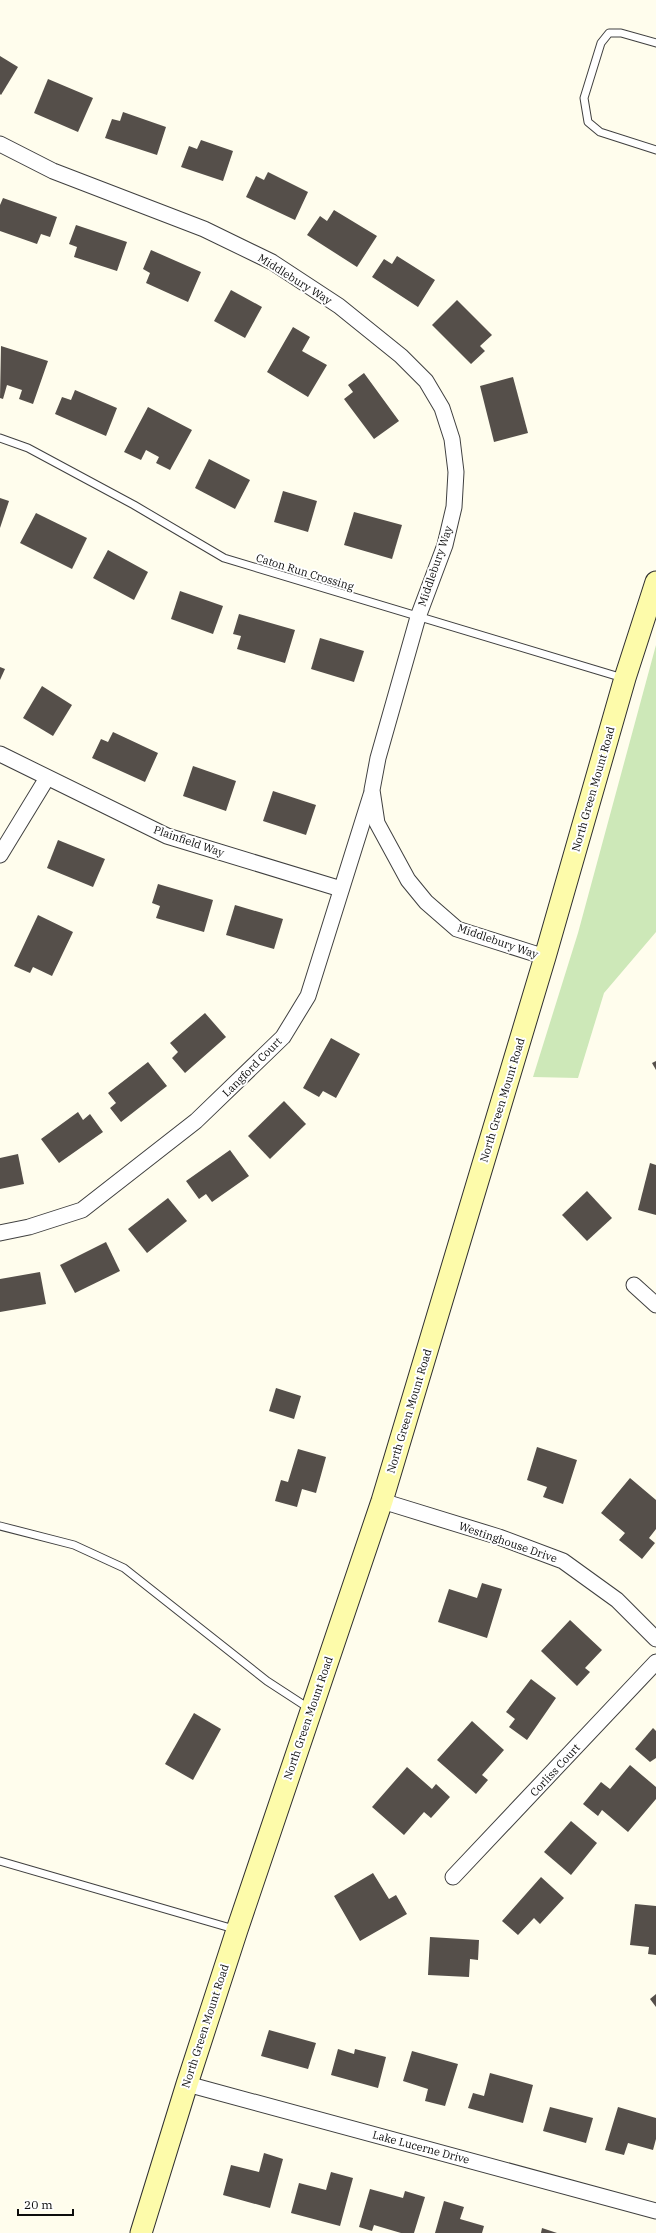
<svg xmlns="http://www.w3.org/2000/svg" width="656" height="2233" font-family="'IBM Plex Serif',serif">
	<rect width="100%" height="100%" fill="#fffded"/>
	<path fill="#cde8b8" d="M656,645V932L604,993L578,1078L533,1077L578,933Z"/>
	<g fill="#554f4a">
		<path d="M0,56L18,67L1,95L0,94Z"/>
		<path d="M48,79L93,98L78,132L34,113Z"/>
		<path d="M123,112L166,127L157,155L105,138L112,119L120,121Z"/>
		<path d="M201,140L233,151L223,181L181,167L189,146L197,149Z"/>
		<path d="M268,172L308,192L295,220L246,197L256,176L264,180Z"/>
		<path d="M3,198L57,217L50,237L41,234L37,244L0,231V205Z"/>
		<path d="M334,210L377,236L357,267L307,235L320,216L327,221Z"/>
		<path d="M76,225L127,242L117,271L74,257L77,247L69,244Z"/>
		<path d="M151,250L201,272L188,302L146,283L150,273L143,269Z"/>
		<path d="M397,256L435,280L418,307L372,277L384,259L392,264Z"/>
		<path d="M231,290L262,307L245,338L214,321Z"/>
		<path d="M457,300L492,335L480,346L485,351L471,364L432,325Z"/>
		<path d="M293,327L310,337L302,351L327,365L308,397L267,372Z"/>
		<path d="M1,346L48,361L33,404L19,399L22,390L7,385L3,399L0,398Z"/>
		<path d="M364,373L399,421L374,439L344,399L353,392L348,385Z"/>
		<path d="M513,377L528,433L494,442L480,386Z"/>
		<path d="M75,390L117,408L106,436L55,414L62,397L71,400Z"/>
		<path d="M148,407L192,430L170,470L156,463L159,457L146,450L141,460L124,452Z"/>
		<path d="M209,459L250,480L235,509L195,488Z"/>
		<path d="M283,491L317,501L308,532L274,522Z"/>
		<path d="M0,498L9,501L0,528Z"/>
		<path d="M354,512L402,525L392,559L344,545Z"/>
		<path d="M36,513L87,538L72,569L20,543Z"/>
		<path d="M108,550L148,572L134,600L93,578Z"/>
		<path d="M180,591L223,606L213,634L171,619Z"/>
		<path d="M239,614L295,630L285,663L237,649L241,636L233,634Z"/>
		<path d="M320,638L364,651L354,682L311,669Z"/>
		<path d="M0,667L5,669L0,680Z"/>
		<path d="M42,686L72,705L53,736L23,718Z"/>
		<path d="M113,732L158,753L145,782L92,758L101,739L108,742Z"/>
		<path d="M193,766L236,781L226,811L183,796Z"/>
		<path d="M273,791L316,805L306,835L263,821Z"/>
		<path d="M58,840L105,859L93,887L47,868Z"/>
		<path d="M158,884L213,900L204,932L156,918L160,906L152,903Z"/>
		<path d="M235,905L283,919L274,949L226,935Z"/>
		<path d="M38,915L73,932L52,976L33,967L30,973L14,966Z"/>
		<path d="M205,1013L226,1037L185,1073L172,1058L178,1052L170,1043Z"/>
		<path d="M331,1038L360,1054L336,1098L323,1091L319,1097L303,1088Z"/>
		<path d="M656,1061V1070L652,1063Z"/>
		<path d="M148,1062L167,1086L121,1122L110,1108L116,1103L108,1093Z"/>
		<path d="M284,1101L306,1124L270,1159L248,1136Z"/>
		<path d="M78,1112L83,1120L90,1114L103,1132L59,1163L41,1139Z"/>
		<path d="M230,1150L249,1176L212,1202L206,1194L199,1199L186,1181Z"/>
		<path d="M18,1154L24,1184L0,1189V1158Z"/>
		<path d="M650,1163L656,1165V1215L638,1210Z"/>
		<path d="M587,1191L612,1218L587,1241L562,1215Z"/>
		<path d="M168,1198L187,1221L147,1253L128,1229Z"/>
		<path d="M106,1242L120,1271L75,1293L60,1265Z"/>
		<path d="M40,1272L46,1304L0,1312V1279Z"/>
		<path d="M276,1388L301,1396L294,1419L269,1411Z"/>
		<path d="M537,1447L577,1460L563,1504L543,1497L547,1487L527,1480Z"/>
		<path d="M298,1449L326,1457L316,1493L302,1489L297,1507L275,1501L281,1480L288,1482Z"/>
		<path d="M630,1478L656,1500V1529L649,1538L655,1543L642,1559L619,1540L625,1533L601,1513Z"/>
		<path d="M482,1583L502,1589L487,1638L438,1622L449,1589L477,1598Z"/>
		<path d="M570,1620L602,1650L585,1668L590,1672L577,1686L541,1651Z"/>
		<path d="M531,1679L556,1698L527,1740L509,1727L515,1719L506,1712Z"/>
		<path d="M194,1713L221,1729L193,1780L165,1764Z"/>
		<path d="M472,1721L504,1750L482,1775L488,1780L476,1794L437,1760Z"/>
		<path d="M653,1728L656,1731V1758L650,1762L635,1749Z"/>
		<path d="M630,1765L656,1787V1799L628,1832L602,1810L598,1816L583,1804L601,1782L610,1789Z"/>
		<path d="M407,1767L432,1789L436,1784L450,1797L431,1818L424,1812L404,1835L372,1807Z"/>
		<path d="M571,1821L597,1843L571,1875L544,1852Z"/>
		<path d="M373,1873L389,1899L396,1895L407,1914L360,1941L334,1896Z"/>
		<path d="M541,1877L564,1898L540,1924L534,1918L518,1935L502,1921Z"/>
		<path d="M635,1904L656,1906V1955L648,1954L649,1947L630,1945Z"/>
		<path d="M430,1937L479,1940L478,1960L470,1959L469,1977L428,1975Z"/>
		<path d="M656,1994V2007L650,1999Z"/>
		<path d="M269,2030L316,2043L308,2069L261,2056Z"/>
		<path d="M338,2049L354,2054L355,2049L386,2057L378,2088L331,2075Z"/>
		<path d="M412,2051L458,2064L445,2106L425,2101L428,2089L403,2081Z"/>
		<path d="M490,2073L533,2085L523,2123L468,2108L473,2093L484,2096Z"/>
		<path d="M550,2107L593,2118L586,2143L543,2131Z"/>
		<path d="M618,2107L656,2118V2139L653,2150L628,2143L624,2155L605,2150Z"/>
		<path d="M264,2153L283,2159L270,2208L223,2195L231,2165L259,2172Z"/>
		<path d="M331,2172L353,2178L340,2226L291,2213L299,2183L326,2190Z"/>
		<path d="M370,2189L403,2198L405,2191L425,2197L414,2233H401L374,2225L372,2231L359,2227Z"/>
		<path d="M444,2201L464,2207L460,2219L484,2226L482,2233H435Z"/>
		<path d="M542,2228L557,2233H541Z"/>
	</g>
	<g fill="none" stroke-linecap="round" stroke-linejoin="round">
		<g stroke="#404040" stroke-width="9">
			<g id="lane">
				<path d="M656,43L621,33H609L601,43L584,98L588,122L600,132L656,150"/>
				<path d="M0,438L28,448L134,505L224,558L623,678"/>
				<path d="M0,1526L74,1545L124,1568L267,1681L310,1709"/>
				<path d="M0,1861L234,1929"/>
			</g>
		</g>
		<g stroke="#404040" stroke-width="17">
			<g id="street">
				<path d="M0,144L53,171L204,229L272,262L339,306L401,356L426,381L442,408L452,439L456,472L454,507L445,545L418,617L378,758L372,790L377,823L408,880L426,902L457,929L545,957"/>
				<path d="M0,754L167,836L341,889"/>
				<path d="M0,855L47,778"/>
				<path d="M0,1233L29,1227L82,1210L196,1121L283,1037L308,996L371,795"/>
				<path d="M634,1285L656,1305"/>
				<path d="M382,1501L499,1537L563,1561L617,1600L656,1639"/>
				<path d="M453,1877L656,1662"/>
				<path d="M187,2084L656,2211"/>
			</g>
		</g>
		<g stroke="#2f2f2f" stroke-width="23">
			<path id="secondary" d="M141,2233L187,2084L237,1930L382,1501L545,957L625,678L656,582"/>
		</g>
		<use href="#lane" stroke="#fff" stroke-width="7"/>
		<use href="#street" stroke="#fff" stroke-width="15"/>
		<use href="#secondary" stroke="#fdfbaa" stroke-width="21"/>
	</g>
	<g text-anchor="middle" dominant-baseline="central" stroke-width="4" stroke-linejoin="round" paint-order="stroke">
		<g font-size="11" fill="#0d0d0d" stroke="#fff">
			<text transform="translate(295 279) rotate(32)">Middlebury Way</text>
			<text transform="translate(435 566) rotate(-71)">Middlebury Way</text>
			<text transform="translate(305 572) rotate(17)">Caton Run Crossing</text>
			<text transform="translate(593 789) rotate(-74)">North Green Mount Road</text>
			<text transform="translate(189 841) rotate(19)">Plainfield Way</text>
			<text transform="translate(498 941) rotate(19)">Middlebury Way</text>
			<text transform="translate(252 1067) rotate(-45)">Langford Court</text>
			<text transform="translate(502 1100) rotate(-73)">North Green Mount Road</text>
			<text transform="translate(409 1411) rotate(-73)">North Green Mount Road</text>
			<text transform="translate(508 1542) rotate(19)">Westinghouse Drive</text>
			<text transform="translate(308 1718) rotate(-71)">North Green Mount Road</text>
			<text transform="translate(555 1770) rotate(-47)">Corliss Court</text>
			<text transform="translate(205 2026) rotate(-72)">North Green Mount Road</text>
			<text transform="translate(421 2147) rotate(15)">Lake Lucerne Drive</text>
		</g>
	</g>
	<path d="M18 2209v6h55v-6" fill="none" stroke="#0d0d0d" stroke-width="2"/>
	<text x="24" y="2209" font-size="12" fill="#0d0d0d" stroke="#ffffff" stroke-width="3" paint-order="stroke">20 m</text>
</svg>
